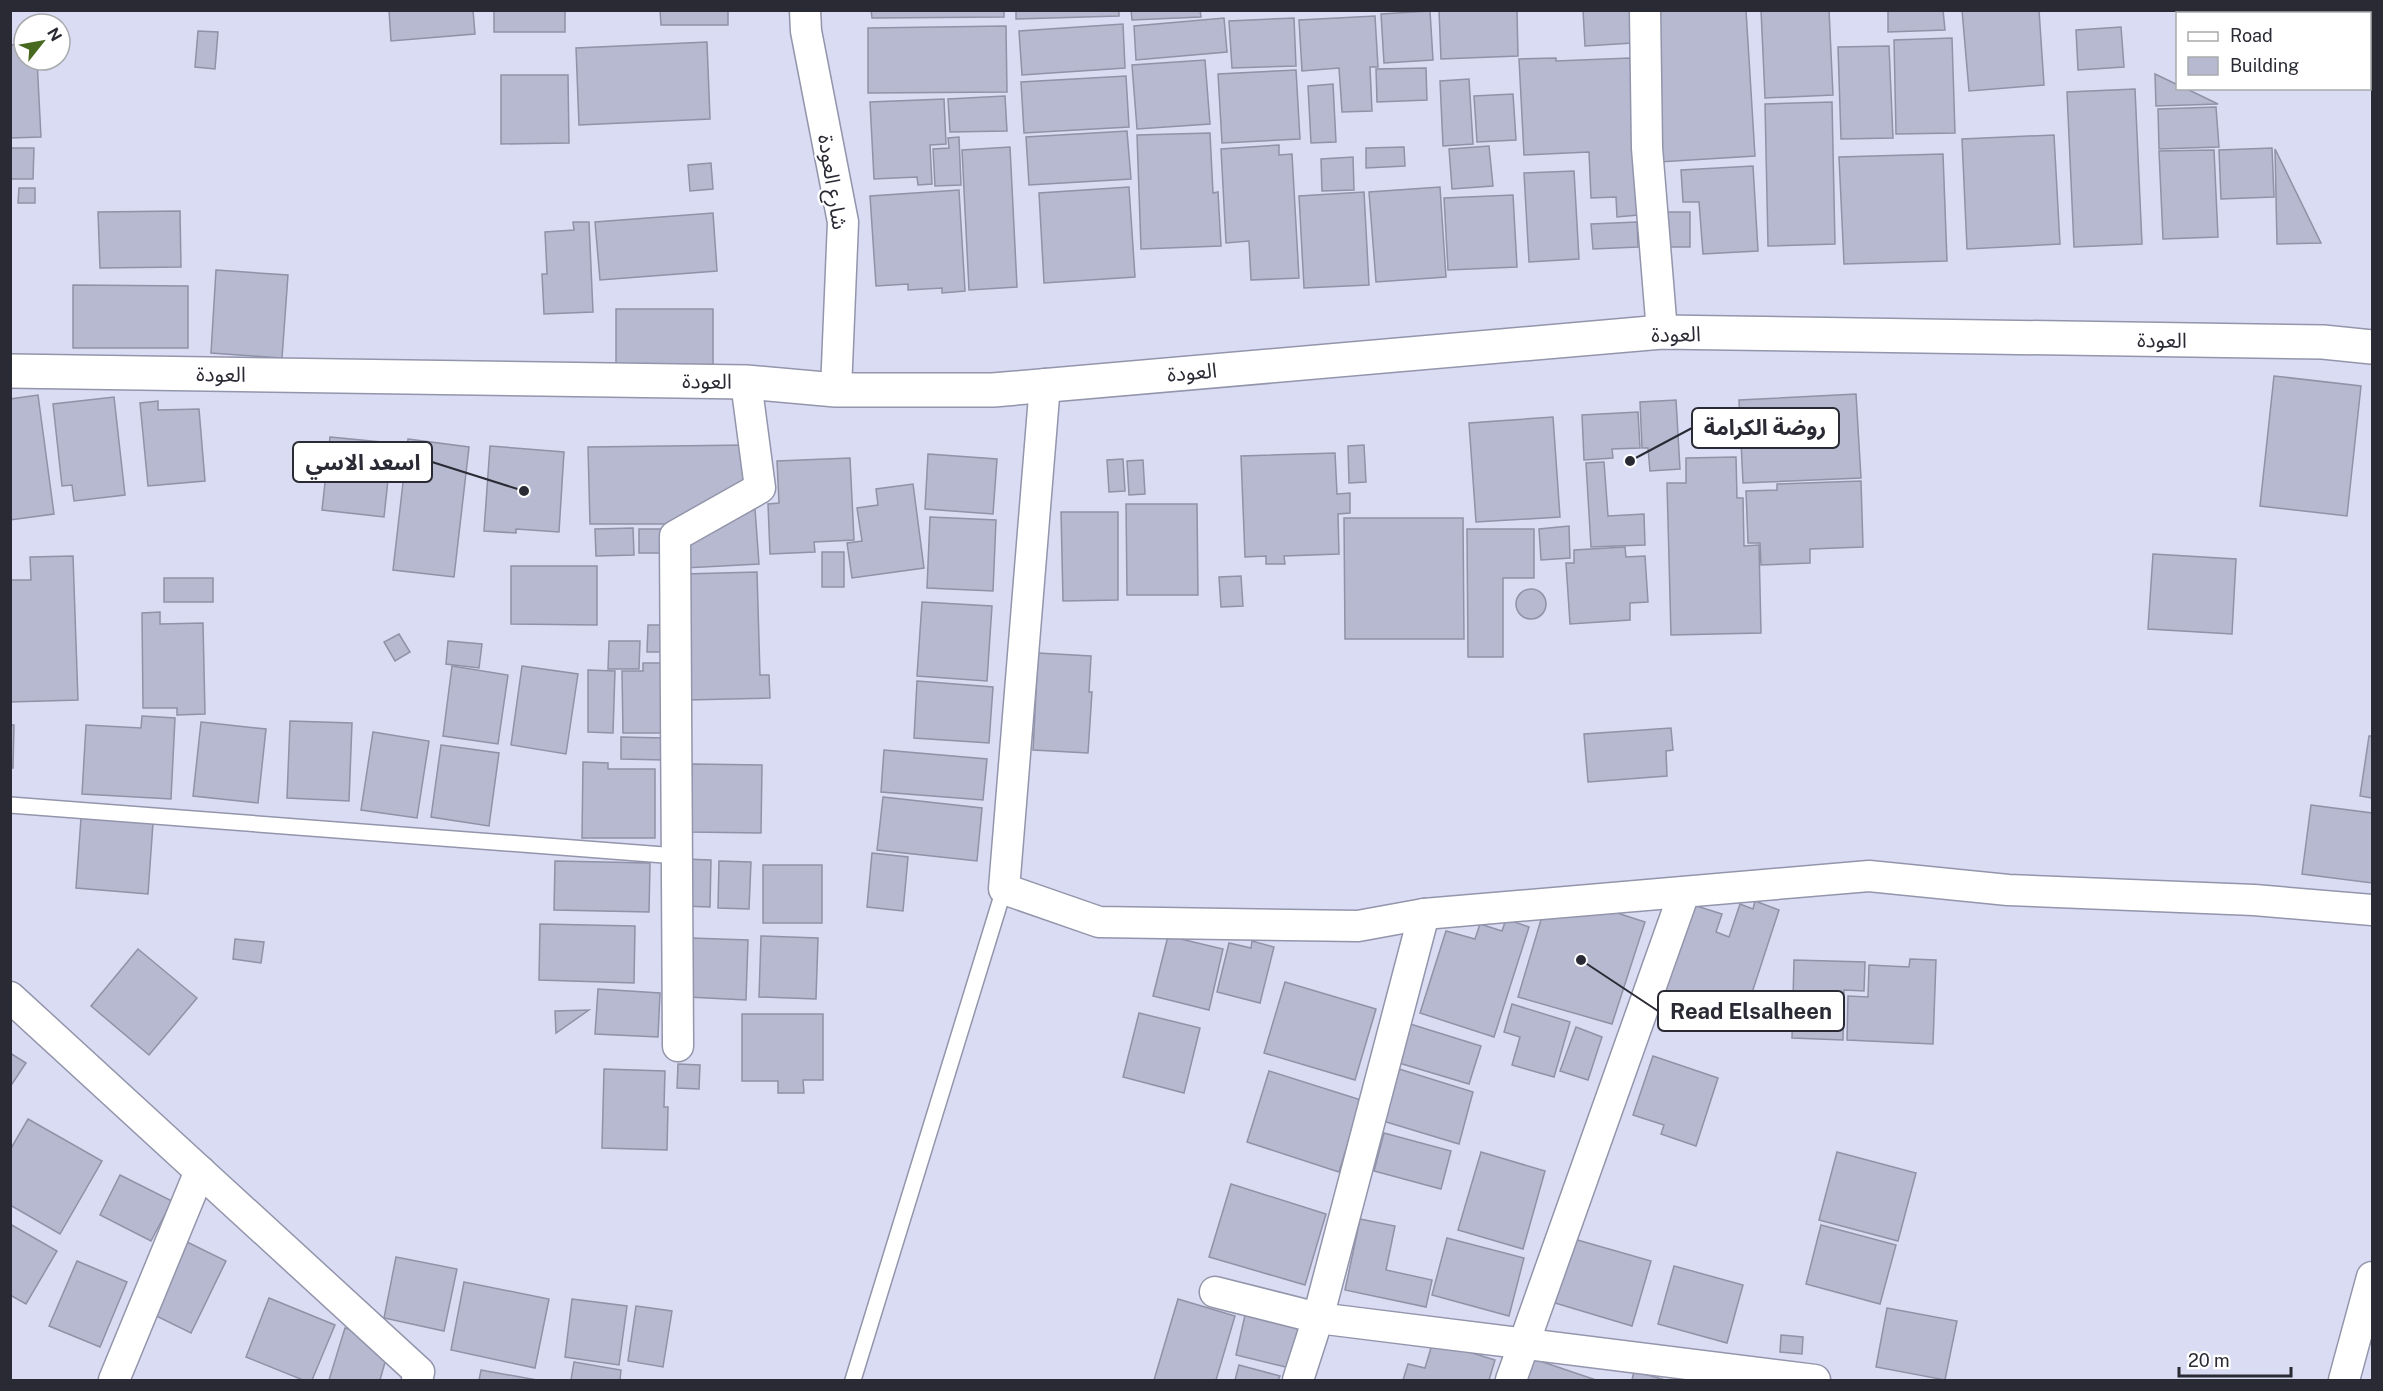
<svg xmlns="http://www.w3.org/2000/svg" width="2383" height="1391" font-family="'Public Sans','Noto Sans Arabic',sans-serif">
	<rect width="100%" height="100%" fill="#dadcf3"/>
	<g fill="#b6b9cf" stroke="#9092a7" stroke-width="1.5">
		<path d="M389,10H473L475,34L391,41Z"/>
		<rect x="494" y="10" width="71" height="22"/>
		<path d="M660,10H728V25H661Z"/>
		<path d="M871,10H1004V17L872,18Z"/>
		<path d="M1016,10H1119V16L1016,19Z"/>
		<path d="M1131,10H1200L1201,17L1132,20Z"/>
		<path d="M1439,10H1517L1518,56L1441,59Z"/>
		<path d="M1583,10H1632L1633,43L1585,46Z"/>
		<path d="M1650,10H1746L1755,156L1659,162Z"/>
		<path d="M1761,10H1829L1833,95L1765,98Z"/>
		<path d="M1888,10H1943L1945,30L1888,32Z"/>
		<path d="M1962,10H2039L2044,85L1969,91Z"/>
		<path d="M1430,11L1433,60L1384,63L1381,14Z"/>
		<path d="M1375,16L1378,67H1370L1372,111L1342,112L1339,68L1302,71L1299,20Z"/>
		<path d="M1224,18L1227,52L1136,60L1134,26Z"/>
		<path d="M1294,18L1296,66L1232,68L1229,21Z"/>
		<path d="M1123,24L1125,68L1022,75L1019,31Z"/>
		<path d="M1006,26L1007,92L868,93V28Z"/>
		<path d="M2121,27L2124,67L2078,70L2076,30Z"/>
		<path d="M198,31L218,32L215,69L195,67Z"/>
		<path d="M1952,38L1955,133L1896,134L1894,40Z"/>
		<path d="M707,42L710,119L579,125L576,48Z"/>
		<path d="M24,44V60H37L41,137L10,138V45Z"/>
		<path d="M1889,46L1893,138L1841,139L1838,47Z"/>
		<path d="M1556,58V61L1630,58L1638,215L1617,217L1616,197L1591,198L1589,152L1524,155L1519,59Z"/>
		<path d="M1205,60L1210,124L1137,129L1132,65Z"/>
		<path d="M1426,68L1427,100L1377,102L1376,69Z"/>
		<path d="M1296,70L1300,139L1222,143L1218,74Z"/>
		<path d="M2155,74L2178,85V88H2185L2218,104L2156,106Z"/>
		<path d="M501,75H568L569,143L501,144Z"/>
		<path d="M1126,76L1129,127L1024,133L1021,82Z"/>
		<path d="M1469,79L1473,144L1443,146L1440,81Z"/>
		<path d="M1333,84L1336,142L1311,143L1308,86Z"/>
		<path d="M2135,89L2142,244L2074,247L2067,92Z"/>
		<path d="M1513,94L1516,140L1477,142L1474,96Z"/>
		<path d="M1005,96L1007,131L950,132L948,99Z"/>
		<path d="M944,99L946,144L930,145L932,184L918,185L917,177L874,179L870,102Z"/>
		<path d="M1832,102L1835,244L1768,246L1765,104Z"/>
		<path d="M2216,107L2219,147L2159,149L2158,109Z"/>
		<path d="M1127,131L1131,179L1029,185L1026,137Z"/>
		<path d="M1210,133L1213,193L1218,192L1221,246L1141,249L1137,135Z"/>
		<path d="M2054,135L2060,244L1967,249L1962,139Z"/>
		<path d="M959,137L961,185L935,186L933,149L949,148L948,138Z"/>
		<path d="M1279,145V155L1292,154L1299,278L1251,280L1249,241L1226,243L1221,149Z"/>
		<path d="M1489,146L1493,186L1452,189L1449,149Z"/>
		<path d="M1010,147L1017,287L969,290L962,150Z"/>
		<path d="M1404,147L1405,166L1366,168V148Z"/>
		<path d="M11,148H34L33,179H11Z"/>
		<path d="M2272,148L2274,197L2221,199L2219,150Z"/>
		<path d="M2275,149L2321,243L2277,244Z"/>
		<path d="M2214,150L2218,237L2163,239L2159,151Z"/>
		<path d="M1943,154L1947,261L1844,264L1839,157Z"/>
		<path d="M1353,157L1354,190L1322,191L1321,159Z"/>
		<path d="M711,163L713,189L690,191L688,165Z"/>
		<path d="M1753,166L1758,251L1703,254L1699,202H1683L1681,170Z"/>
		<path d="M1574,171L1579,259L1529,262L1524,173Z"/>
		<path d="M1129,187L1135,277L1044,283L1039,193Z"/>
		<path d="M1440,187L1446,277L1376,282L1369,192Z"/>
		<path d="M19,188H35V203H18Z"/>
		<path d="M959,190L965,291L942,293V288L908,290V284L876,286L870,196Z"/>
		<path d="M1364,192L1369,285L1304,288L1299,196Z"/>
		<path d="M1513,195L1517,267L1448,270L1444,198Z"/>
		<path d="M180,211L181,267L100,268L98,212Z"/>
		<rect x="1666" y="212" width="24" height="35"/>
		<path d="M713,213L717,271L600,280L595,222Z"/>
		<path d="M573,222H589L593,312L544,314L542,274H547L545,232L574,230Z"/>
		<path d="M1637,222L1638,247L1593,249L1591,224Z"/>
		<path d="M216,270L288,275L282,358L211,353Z"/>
		<path d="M73,285L188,286V348H73Z"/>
		<path d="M616,309H713V368L616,367Z"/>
		<path d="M2274,376L2361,386L2347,516L2260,506Z"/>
		<path d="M1856,394L1861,478L1743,483L1739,400Z"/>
		<path d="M38,395L54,514L10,520V399Z"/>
		<path d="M114,397L125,495L74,501L72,485L62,486L53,404Z"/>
		<path d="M1676,400L1680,469L1650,471L1648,448H1642L1640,402Z"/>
		<path d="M158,401V410L199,409L205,481L148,486L140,403Z"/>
		<path d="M1638,412L1640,448L1612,449L1613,458L1584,460L1582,415Z"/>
		<path d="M1553,417L1560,517L1476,522L1469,423Z"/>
		<path d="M330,437L392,443L384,517L322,510Z"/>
		<path d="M408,439L469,447L454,577L393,570Z"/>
		<path d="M748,445L749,484L665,524H590L588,447Z"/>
		<path d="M1364,445L1366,482L1349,483L1348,446Z"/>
		<path d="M490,446L564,452L559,532L516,529V533L484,531Z"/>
		<path d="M1335,453L1337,494L1350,493V513L1338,514L1339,554L1284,556L1285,564H1266V556L1245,557L1241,456Z"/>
		<path d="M928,454L997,459L993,514L925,509Z"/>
		<path d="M1736,457L1737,498H1743L1744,546L1759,545L1761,633L1671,635L1667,483H1686V458Z"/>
		<path d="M850,458L854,540L814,542L815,552L770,554L768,504L779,503L777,461Z"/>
		<path d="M1123,459L1125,491L1109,492L1107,460Z"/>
		<path d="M1143,460L1145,494L1129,495L1127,461Z"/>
		<path d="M1604,462L1608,516L1644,514L1645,545L1591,547L1586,463Z"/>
		<path d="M1861,481L1863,547L1810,549V563L1761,565L1760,543H1748L1746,491L1777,490V484Z"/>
		<path d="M913,484L924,568L852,578L847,543L862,541L857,508L878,505L876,489Z"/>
		<path d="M1126,504H1197L1198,595H1127Z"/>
		<path d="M755,509L759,564L685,568L689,537Z"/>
		<path d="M1061,512H1118V600L1063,601Z"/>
		<path d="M930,517L996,520L993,591L927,588Z"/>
		<path d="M1344,518H1463L1464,639H1345Z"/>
		<path d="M1569,526L1570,558L1541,560L1539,529Z"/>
		<path d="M633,528L634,555L596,556L595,529Z"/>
		<rect x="639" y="529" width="28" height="24"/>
		<path d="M1467,529H1534V578H1503V657H1468Z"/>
		<path d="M1625,547L1626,557L1645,556L1648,602L1630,603V620L1570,624L1566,563H1574V550Z"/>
		<rect x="822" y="552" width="22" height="35"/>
		<path d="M2153,554L2236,559L2232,634L2148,629Z"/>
		<path d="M73,556L78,700L10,702V580H31L30,557Z"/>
		<path d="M511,566H597V625L511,624Z"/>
		<path d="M757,572L760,675H769L770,698L687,700L684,574Z"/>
		<path d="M1241,576L1243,606L1221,607L1219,577Z"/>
		<rect x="164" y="578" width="49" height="24"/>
		<circle cx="1531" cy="604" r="15"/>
		<path d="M922,602L992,606L987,681L917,676Z"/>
		<path d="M160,612V624L203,623L205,714L177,715V708H143L142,613Z"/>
		<path d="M648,625H666V652H647Z"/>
		<path d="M399,634L410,652L395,661L384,642Z"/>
		<path d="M448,641L482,644L479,668L446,664Z"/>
		<path d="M609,641H640L639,669H608Z"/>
		<path d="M1038,653L1091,656L1089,692H1092L1088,753L1033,750Z"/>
		<path d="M643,663H664L665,733H623L622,671H643Z"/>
		<path d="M452,666L508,675L498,744L443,736Z"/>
		<path d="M522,666L578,674L566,754L511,745Z"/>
		<path d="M588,670L615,671L613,733L588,732Z"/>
		<path d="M917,681L993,687L989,743L914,738Z"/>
		<path d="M142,716L175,718L171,799L82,794L86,725L141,728Z"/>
		<path d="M290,721L352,723L349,801L287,798Z"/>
		<path d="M201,722L266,729L258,803L193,796Z"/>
		<path d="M10,725H14L13,768H10Z"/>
		<path d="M1671,728L1673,750L1666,751L1667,776L1588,782L1584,734Z"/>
		<path d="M373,732L429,741L417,818L361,810Z"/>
		<path d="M2369,736H2372V798L2360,796Z"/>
		<path d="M621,737L665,738L664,760L621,759Z"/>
		<path d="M441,745L499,753L489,826L431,817Z"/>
		<path d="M884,750L987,759L983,800L881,792Z"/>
		<path d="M583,762L608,763V769H655V838H582Z"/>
		<path d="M692,764L762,765L761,833L691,832Z"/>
		<path d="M883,797L982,808L977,861L877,850Z"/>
		<path d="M2311,805L2372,813V883L2302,874Z"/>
		<path d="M81,818L153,823L148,894L76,888Z"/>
		<path d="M872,853L908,857L903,911L867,907Z"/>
		<path d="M684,859L711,860L710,907L683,906Z"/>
		<path d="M555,861L650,863L649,912L554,910Z"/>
		<path d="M719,861L751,862L749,909L718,908Z"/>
		<rect x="763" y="865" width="59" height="58"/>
		<path d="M1755,901L1779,910L1748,1005L1706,991L1701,1007L1659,993L1690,904L1722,914L1716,932L1729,937L1740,904L1753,909Z"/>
		<path d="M1608,910L1645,922L1612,1024L1518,997L1543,913Z"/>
		<path d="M1506,919L1529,927L1494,1037L1420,1013L1446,931L1475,939L1480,924L1502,931Z"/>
		<path d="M540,924L635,926L634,983L539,980Z"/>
		<path d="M761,936L818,938L816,999L759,997Z"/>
		<path d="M1168,936L1223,949L1209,1010L1153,996Z"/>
		<path d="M691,938L748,940L746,1000L688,997Z"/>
		<path d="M235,939L264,942L261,963L233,959Z"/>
		<path d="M1252,941L1274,947L1260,1003L1217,992L1229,943L1251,948Z"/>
		<path d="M138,949L197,998L149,1055L91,1006Z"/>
		<path d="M1910,959L1936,960L1933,1044L1847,1040L1848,996L1868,997L1869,965L1909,967Z"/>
		<path d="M1794,960L1865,962L1864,991L1844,990L1843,1040L1792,1038Z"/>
		<path d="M1285,982L1376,1009L1355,1080L1264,1053Z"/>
		<path d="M598,989L660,993L658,1037L595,1034Z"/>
		<path d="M1512,1004L1570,1022L1554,1077L1512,1065L1520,1037L1504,1032Z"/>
		<path d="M589,1010L556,1033L555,1011Z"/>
		<path d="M1139,1013L1200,1028L1184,1093L1123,1077Z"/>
		<path d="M742,1014H823V1080H803L804,1093H778V1081H742Z"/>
		<path d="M1407,1023L1481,1046L1469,1084L1389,1060Z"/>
		<path d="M1576,1027L1602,1037L1588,1080L1560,1071Z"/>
		<path d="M10,1053L26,1063L10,1087Z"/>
		<path d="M1653,1056L1718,1078L1696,1146L1661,1134L1664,1125L1633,1115Z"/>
		<path d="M678,1064L700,1065L699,1089L677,1088Z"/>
		<path d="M604,1069L665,1071L664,1107H668L667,1150L602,1148Z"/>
		<path d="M1399,1069L1473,1092L1459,1144L1383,1121Z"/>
		<path d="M1269,1071L1361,1100L1339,1172L1247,1142Z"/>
		<path d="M28,1119L102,1161L60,1234L10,1205V1150Z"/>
		<path d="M1384,1133L1451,1151L1441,1189L1374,1171Z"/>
		<path d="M1481,1152L1545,1171L1523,1249L1458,1230Z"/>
		<path d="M1837,1152L1916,1173L1898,1241L1819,1220Z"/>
		<path d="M120,1175L172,1201L151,1241L100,1215Z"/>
		<path d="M1231,1184L1326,1214L1305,1285L1209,1257Z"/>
		<path d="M1360,1219L1395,1226L1386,1270L1432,1280L1426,1307L1345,1290Z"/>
		<path d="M10,1224L57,1251L26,1304L10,1295Z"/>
		<path d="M1821,1225L1896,1245L1880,1304L1806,1284Z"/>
		<path d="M179,1238L226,1261L191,1333L144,1310Z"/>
		<path d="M1447,1238L1524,1258L1509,1316L1432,1295Z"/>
		<path d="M1574,1239L1651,1261L1632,1326L1555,1303Z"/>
		<path d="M396,1257L457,1269L444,1331L384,1318Z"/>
		<path d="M77,1261L127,1282L100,1347L49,1326Z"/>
		<path d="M1674,1266L1743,1285L1727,1343L1658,1324Z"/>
		<path d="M464,1282L549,1299L535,1368L451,1350Z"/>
		<path d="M269,1298L335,1325L312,1380H303L246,1357Z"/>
		<path d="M572,1299L627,1306L619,1365L565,1357Z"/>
		<path d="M1178,1299L1235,1316L1216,1380H1154Z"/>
		<path d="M636,1306L672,1311L663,1367L628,1361Z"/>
		<path d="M1887,1308L1957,1321L1945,1380L1876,1367Z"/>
		<path d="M1246,1311L1300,1323L1290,1368L1236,1355Z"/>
		<path d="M345,1328L372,1336L389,1348L380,1380H329Z"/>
		<path d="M1781,1335L1803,1337L1802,1354L1780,1352Z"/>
		<path d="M1433,1341L1495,1360L1489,1380H1403L1408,1364L1425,1368Z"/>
		<path d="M1534,1359L1596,1380H1526Z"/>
		<path d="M574,1362L621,1370L620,1380H571Z"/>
		<path d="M1239,1365L1280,1376L1278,1380H1235Z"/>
		<path d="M481,1370L537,1380H479Z"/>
		<path d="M1634,1371L1665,1380H1632Z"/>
	</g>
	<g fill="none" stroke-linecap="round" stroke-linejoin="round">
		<g stroke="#9395ab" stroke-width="18">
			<g id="lane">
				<path d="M10,805L677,856"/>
				<path d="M853,1380L1004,889"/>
			</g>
		</g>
		<g stroke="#9395ab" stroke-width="33">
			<g id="street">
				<path d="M805,10L806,31L843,222L836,390"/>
				<path d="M1645,10L1647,148L1662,332"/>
				<path d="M1045,384L1004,889L1099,922L1358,926L1424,914L1869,876L2008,890L2254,900L2372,910"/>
				<path d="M10,997L419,1372L417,1380"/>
				<path d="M678,1046L675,536L760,488L746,382"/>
				<path d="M1215,1292L1318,1318L1815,1380"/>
				<path d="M114,1380L200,1171"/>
				<path d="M1298,1380L1318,1318L1424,914"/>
				<path d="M1511,1380L1684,893"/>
				<path d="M2344,1380L2372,1277"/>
			</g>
		</g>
		<g stroke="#9395ab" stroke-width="36">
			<path id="secondary" d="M10,371L746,382L836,390H993L1662,332L2323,342L2372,347"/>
		</g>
		<use href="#lane" stroke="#fff" stroke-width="15"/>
		<use href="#street" stroke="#fff" stroke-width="30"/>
		<use href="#secondary" stroke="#fff" stroke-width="33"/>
	</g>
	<g text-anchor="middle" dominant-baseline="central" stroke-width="4.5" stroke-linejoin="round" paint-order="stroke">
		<g font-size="21" fill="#292a33" stroke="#fff">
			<text transform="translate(833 182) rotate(81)">شارع العودة</text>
			<text transform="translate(1676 334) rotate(-1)">العودة</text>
			<text transform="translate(2162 340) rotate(1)">العودة</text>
			<text transform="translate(1192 372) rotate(-5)">العودة</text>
			<text transform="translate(221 374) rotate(1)">العودة</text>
			<text transform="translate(707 381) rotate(1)">العودة</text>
		</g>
	</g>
	<path fill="none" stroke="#292a33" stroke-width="2" d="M1630 461L1692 428M524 491L432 462M1581 960L1658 1011"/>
	<g fill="#292a33" stroke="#fff" stroke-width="2">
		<circle cx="1630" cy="461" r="6"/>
		<circle cx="524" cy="491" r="6"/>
		<circle cx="1581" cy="960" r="6"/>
	</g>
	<g fill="#fff" stroke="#292a33" stroke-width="2">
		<rect x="1692" y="408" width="147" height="40" rx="6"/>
		<rect x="293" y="442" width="139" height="40" rx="6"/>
		<rect x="1658" y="991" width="186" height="40" rx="6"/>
	</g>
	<g font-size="22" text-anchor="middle" font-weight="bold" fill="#292a33">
		<text x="1765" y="435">روضة الكرامة</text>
		<text x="363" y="470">اسعد الاسي</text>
		<text x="1751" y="1019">Read Elsalheen</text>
	</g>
	<rect width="2383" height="1391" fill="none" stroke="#292a33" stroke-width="24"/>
	<rect x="2176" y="12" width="195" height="78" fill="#ffffff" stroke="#a9aaad" stroke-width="1.5"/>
	<rect x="2188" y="32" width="30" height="9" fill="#ffffff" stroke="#a9aaad" stroke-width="1.5"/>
	<text x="2230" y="42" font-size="18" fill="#292a33">Road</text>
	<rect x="2188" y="57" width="30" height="18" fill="#b6b9cf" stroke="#a9aaad" stroke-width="1.5"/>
	<text x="2230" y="72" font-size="18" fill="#292a33">Building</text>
	<g transform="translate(42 42) rotate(59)"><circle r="28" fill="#ffffff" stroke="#a9aaad" stroke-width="1.5"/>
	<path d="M0-4.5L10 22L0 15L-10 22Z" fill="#486920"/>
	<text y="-9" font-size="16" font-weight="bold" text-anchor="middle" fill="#292a33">N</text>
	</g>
	<path d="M2179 1367v9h112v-9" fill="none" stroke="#292a33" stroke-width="3"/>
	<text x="2188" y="1367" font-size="18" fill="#292a33" stroke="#ffffff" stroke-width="4.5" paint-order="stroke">20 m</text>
</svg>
